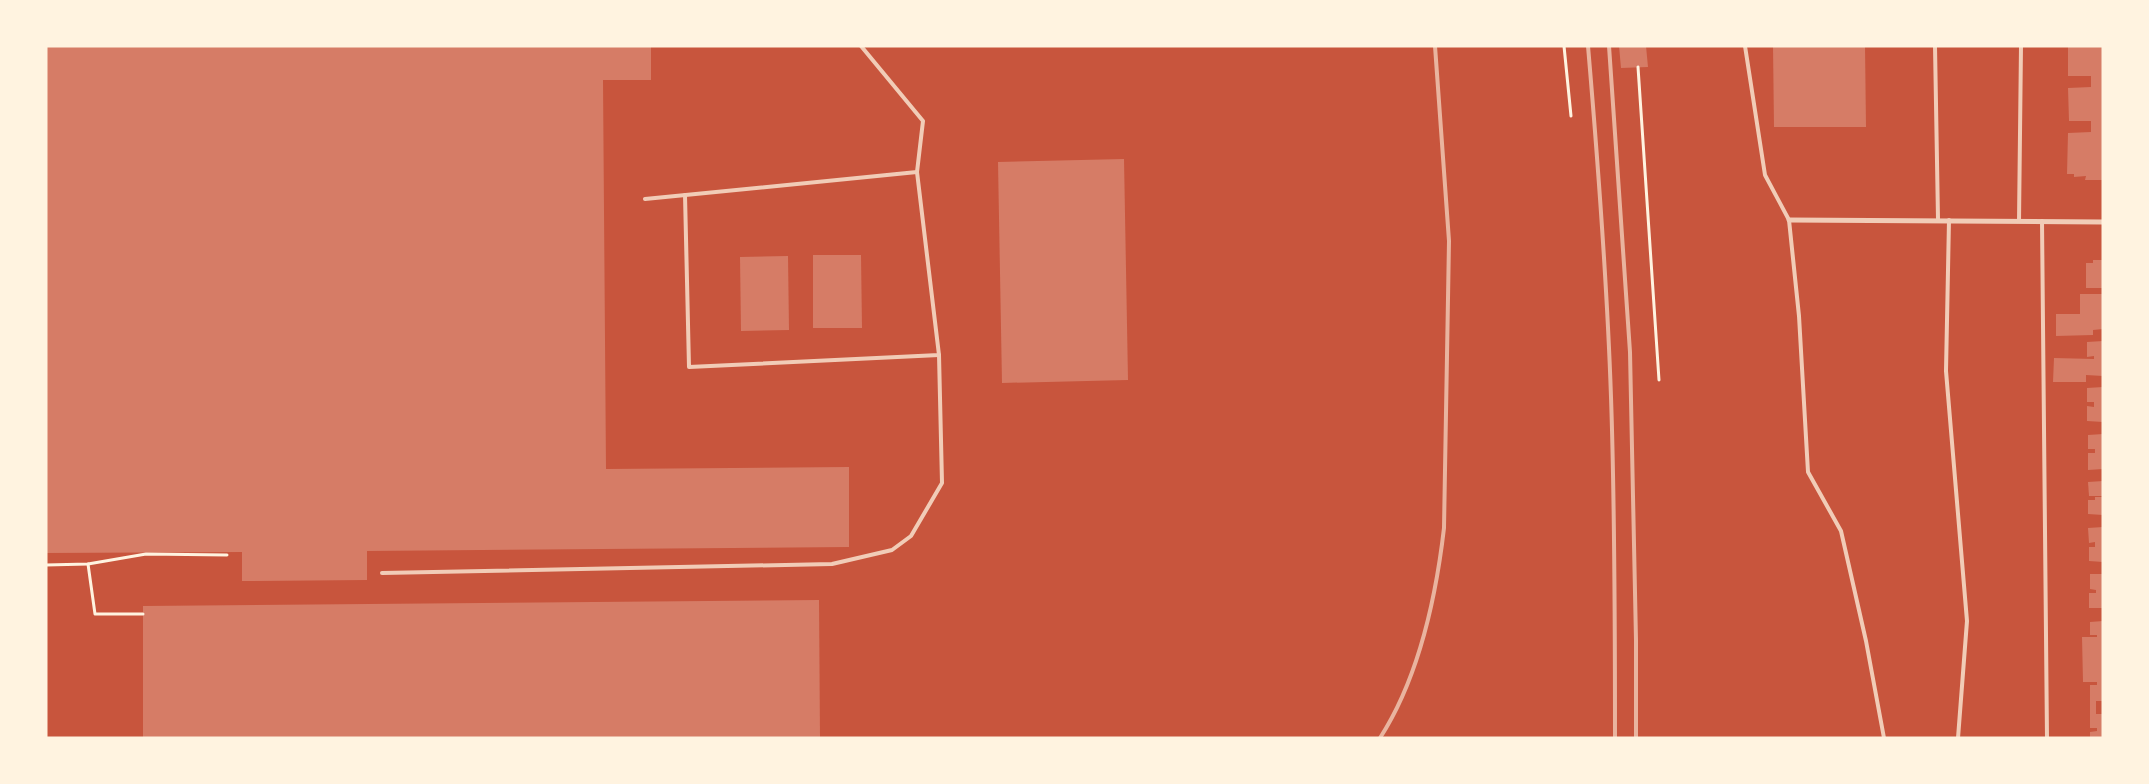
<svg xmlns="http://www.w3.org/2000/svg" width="2149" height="784" font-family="Quicksand,sans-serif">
	<rect width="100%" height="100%" fill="#c8553d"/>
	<g fill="#d67c66">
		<path d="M46,46H651V80H603L606,469L849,467V547L367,551V580L242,581V552L46,553Z"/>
		<path d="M1619,46H1646L1648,67L1621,68Z"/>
		<path d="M1773,46H1865L1866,127H1774Z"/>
		<path d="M2068,46H2103V180H2085L2086,176L2074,177V174H2067L2068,133L2091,132V121H2069L2068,88L2091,87V76H2068Z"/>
		<path d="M1124,159L1128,380L1002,383L998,162Z"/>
		<path d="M813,255H861L862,328H813Z"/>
		<path d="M788,256L789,330L741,331L740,257Z"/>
		<path d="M2093,260H2103V288H2086V263H2093Z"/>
		<path d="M2080,294H2103V329L2093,330V335L2056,336V314H2080Z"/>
		<path d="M2103,341V376L2086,375V382H2053L2054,358L2094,359V356L2087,357V342Z"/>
		<path d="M2103,387V422L2087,421V406L2094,407V402H2087V388Z"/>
		<path d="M2103,434V469L2088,470V453H2095V449H2088V435Z"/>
		<path d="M2103,481V496H2089L2088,482Z"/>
		<path d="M2095,497H2103V515L2088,514V500H2095Z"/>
		<path d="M2103,527V562L2089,561V547H2095V542L2089,543L2088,528Z"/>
		<path d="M2090,574H2103V608H2089V593H2096V590L2090,589Z"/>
		<path d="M819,600L820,738H143V606Z"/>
		<path d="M2103,621V701H2096V714H2103V738H2090V732L2097,731V728H2090V685H2097V682H2083L2082,637H2097V635H2090V622Z"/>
	</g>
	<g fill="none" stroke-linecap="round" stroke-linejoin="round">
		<g stroke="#fff3e0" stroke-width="3">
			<path d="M1564,46L1571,116"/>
			<path d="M1638,67L1659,380"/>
			<path d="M88,564L95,614H143"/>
			<path d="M46,565L88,564L146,554L227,555"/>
		</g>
		<g stroke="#f1ccb7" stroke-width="4">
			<path d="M1745,46L1765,175L1789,220L1799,316L1808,472L1841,531L1866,641L1884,738"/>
			<path d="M1935,46L1938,219"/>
			<path d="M685,195L689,367L939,355L917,172"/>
			<path d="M645,199L917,172L923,121L861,46"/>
			<path d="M1949,220L1946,371L1967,621L1958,738"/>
			<path d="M2019,221L2021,46"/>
			<path d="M2042,221L2047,738"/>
			<path d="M382,573L832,564L892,550L911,536L942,483L939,355"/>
		</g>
		<path stroke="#f1ccb7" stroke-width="5" d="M1789,220L2103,222"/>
		<g stroke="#e9b49f" stroke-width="4">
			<path d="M1588,46C1598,163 1607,280 1611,397C1615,511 1615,624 1615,738"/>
			<path d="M1609,46L1630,352L1636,640V738"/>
			<path d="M1380,738C1418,679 1436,597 1444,528L1449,241L1435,46"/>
		</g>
	</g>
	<rect width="2149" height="784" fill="none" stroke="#fff3e0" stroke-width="95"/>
</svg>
